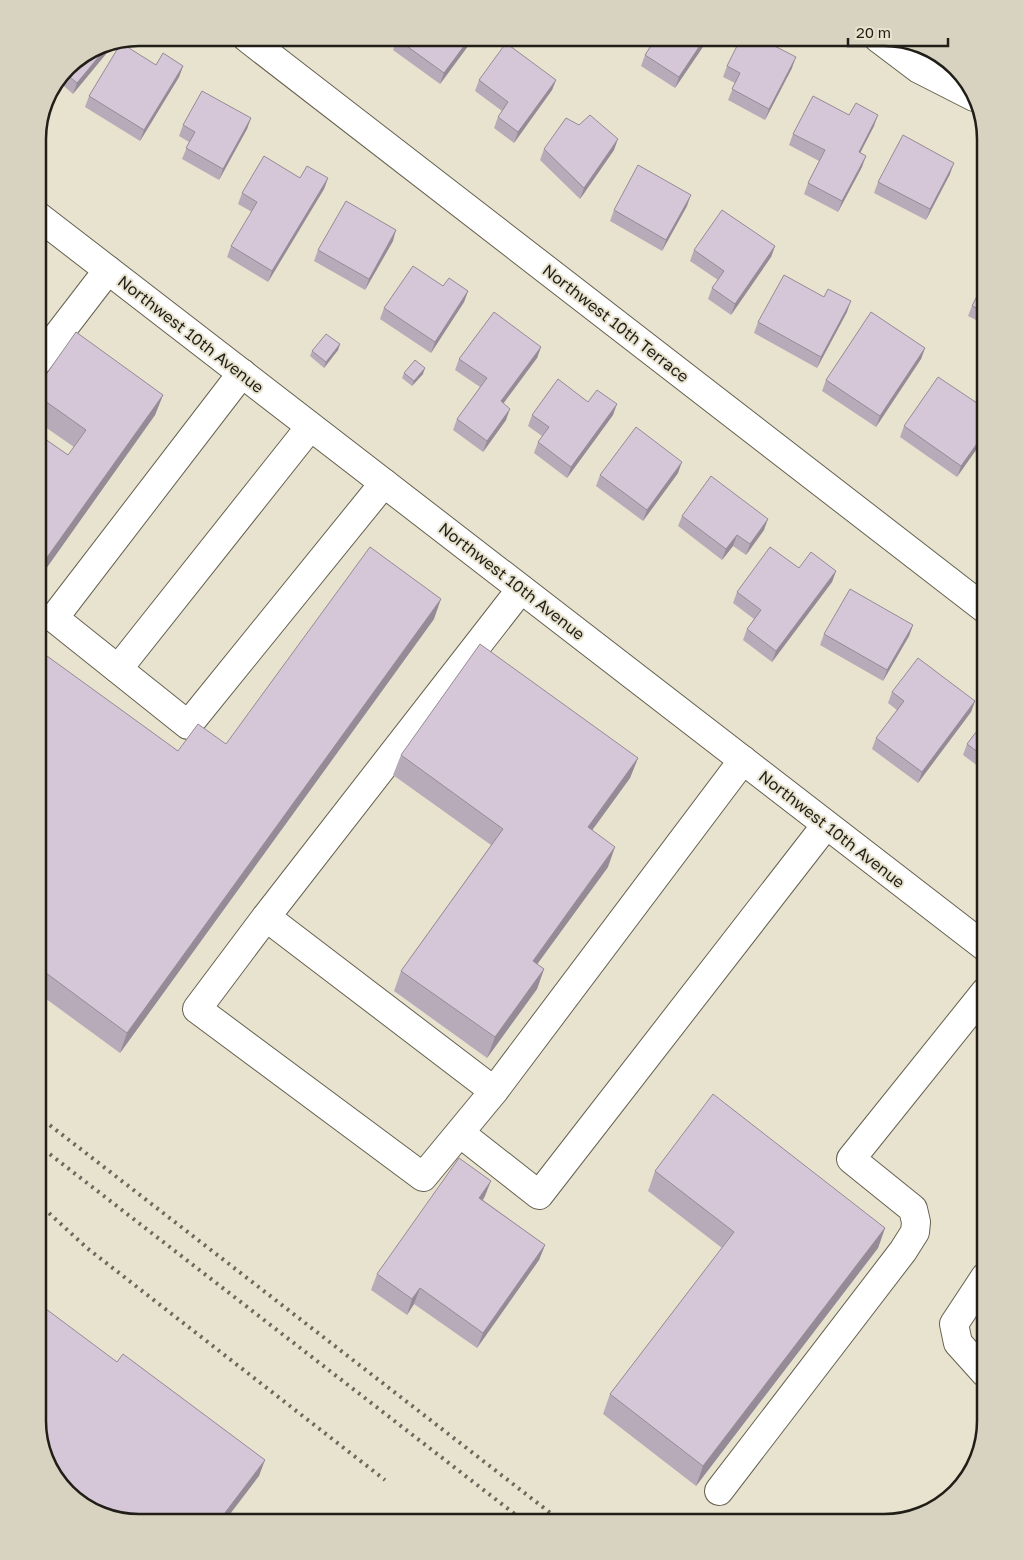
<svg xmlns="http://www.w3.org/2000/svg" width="1023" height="1560" font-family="'Golos Text',sans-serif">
	<rect width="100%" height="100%" fill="#e8e3cf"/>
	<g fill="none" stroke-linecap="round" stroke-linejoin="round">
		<g stroke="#666150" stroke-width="30">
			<g id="minor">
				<path d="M247,38L985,609"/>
				<path d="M878,38L919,69L974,97"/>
				<path d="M38,216L985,947"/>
				<path d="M38,361L108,270"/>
				<path d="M242,373L54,618L188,725L384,483"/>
				<path d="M521,589L266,917L494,1091L743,760"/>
				<path d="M118,669L310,427"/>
				<path d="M266,917L197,1009L423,1177L494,1091"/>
				<path d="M460,1133L539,1195L826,825"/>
				<path d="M985,1373L958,1343L954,1324L985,1277"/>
				<path d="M719,1491L903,1251L915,1232L916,1222L913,1209L851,1159L985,992"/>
			</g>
		</g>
		<use href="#minor" stroke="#fff" stroke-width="28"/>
		<g stroke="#6c695d" stroke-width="4" stroke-dasharray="2.5 5" stroke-linecap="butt">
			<path d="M38,1116L562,1522"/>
			<path d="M38,1145L525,1522"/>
			<path d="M38,1203L87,1248L385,1480"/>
		</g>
	</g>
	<g fill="#b7abb9">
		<path d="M647,38H709L675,88L641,66L645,55L654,42Z"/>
		<path d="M397,39L471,42L440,84L393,50Z"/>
		<path d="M101,45L73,94L58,81L68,67Z"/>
		<path d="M156,65L183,66L179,77L140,141L85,107L89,96Z"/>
		<path d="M727,66L792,68L765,120L728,100L735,83L723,77Z"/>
		<path d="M479,80H556L552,90L514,143L494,128L498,117L502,111L475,91Z"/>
		<path d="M849,115L874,126L860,153L862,167L838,212L804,194L808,183L819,161L789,145L793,134Z"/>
		<path d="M251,118L247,129L219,180L182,159L189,142L179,136L183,125Z"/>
		<path d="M579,125L614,150L580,199L540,160L544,149Z"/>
		<path d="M950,174L926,220L874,193L878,182Z"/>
		<path d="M300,178H328L324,189L268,282L227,257L231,246L252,212L238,204L242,193Z"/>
		<path d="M687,206L662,251L610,221L614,210Z"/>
		<path d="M393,241L365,290L314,261L318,250Z"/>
		<path d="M775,246L771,257L731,315L708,299L712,288L718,280L690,261L694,250Z"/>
		<path d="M986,278V325L968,316L972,306Z"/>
		<path d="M443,286L468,291L464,302L431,353L380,319L384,308Z"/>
		<path d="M847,312L817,368L754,333L758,322Z"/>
		<path d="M340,344L338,350L324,368L310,356L312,351Z"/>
		<path d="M541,347L537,358L503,403L506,420L483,452L453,430L457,419L480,387L455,370L459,359Z"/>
		<path d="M925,348L921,359L876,427L822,391L826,380Z"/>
		<path d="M404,373L423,374L412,386L402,378Z"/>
		<path d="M38,386L163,395L155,415L38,580V434L68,455L74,447L38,422Z"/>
		<path d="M588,402L613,415L567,478L534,453L538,442L542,436L528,426L532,415Z"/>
		<path d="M986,409L957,477L900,437L904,426Z"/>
		<path d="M678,473L643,521L596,486L600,475Z"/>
		<path d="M682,516L764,530L746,555L733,546L722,560L678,526Z"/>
		<path d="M799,568L836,571L832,582L772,662L743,640L747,629L754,619L733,603L737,592Z"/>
		<path d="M434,619L120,1053L38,993V669L178,751L226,744Z"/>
		<path d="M913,625L909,636L883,681L820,645L824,634Z"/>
		<path d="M892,692L975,701L971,712L918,783L872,749L876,738L897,710L888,703Z"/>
		<path d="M986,719V772L963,755L967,744Z"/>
		<path d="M401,755L638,758L630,778L592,830L608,867L537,964L544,969L537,989L487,1058L394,991L401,971L491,845L393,775Z"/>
		<path d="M655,1171L885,1228L878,1248L696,1486L603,1414L610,1394L722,1248L648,1191Z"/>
		<path d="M485,1196L483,1200L545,1245L539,1260L477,1348L414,1304L407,1315L371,1290L377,1274Z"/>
	</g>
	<g fill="#958b96">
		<path d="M470,38H473L471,42L440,84L444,73Z"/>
		<path d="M705,38H709L675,88L679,77Z"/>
		<path d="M116,42L73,94L77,83L110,43Z"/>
		<path d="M796,57L792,68L765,120L769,109Z"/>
		<path d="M183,66L179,77L140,141L144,130Z"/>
		<path d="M556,80L552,90L514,143L518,132Z"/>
		<path d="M878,115L874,126L855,163L859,152Z"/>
		<path d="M251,118L247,129L219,180L223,169Z"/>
		<path d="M618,139L614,150L580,199L584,188Z"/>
		<path d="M866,156L862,167L838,212L842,201Z"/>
		<path d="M954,163L950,174L926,220L930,209Z"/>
		<path d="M328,178L324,189L268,282L272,271Z"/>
		<path d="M691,195L687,206L662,251L666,240Z"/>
		<path d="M396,230L393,241L365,290L369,279Z"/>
		<path d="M775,246L771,257L731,315L735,304Z"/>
		<path d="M468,291L464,302L431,353L435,342Z"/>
		<path d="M851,301L847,312L817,368L821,357Z"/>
		<path d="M340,344L338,350L324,368L326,362Z"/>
		<path d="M541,347L537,358L497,412L501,401Z"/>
		<path d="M925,348L921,359L876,427L880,416Z"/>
		<path d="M425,368L423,374L412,386L414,381Z"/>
		<path d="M163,395L155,415L38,580V570Z"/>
		<path d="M617,404L613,415L567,478L571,467Z"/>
		<path d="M510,409L506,420L483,452L487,441Z"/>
		<path d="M986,431V436L957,477L961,466Z"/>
		<path d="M682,462L678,473L643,521L647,510Z"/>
		<path d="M768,519L764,530L746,555L750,544Z"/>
		<path d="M737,535L733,546L722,560L726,549Z"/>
		<path d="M836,571L832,582L772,662L776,651Z"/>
		<path d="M441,599L434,619L120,1053L127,1033Z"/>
		<path d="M913,625L909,636L883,681L887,670Z"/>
		<path d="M975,701L971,712L918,783L922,772Z"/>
		<path d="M638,758L630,778L580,847L588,827Z"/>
		<path d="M615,847L608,867L525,981L533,961Z"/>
		<path d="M544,969L537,989L487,1058L495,1037Z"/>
		<path d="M491,1181L485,1196L474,1214L479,1198Z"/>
		<path d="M885,1228L878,1248L696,1486L703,1466Z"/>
		<path d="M545,1245L539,1260L477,1348L483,1333Z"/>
		<path d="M420,1288L414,1304L407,1315L412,1299Z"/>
		<path d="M265,1460L259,1476L224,1522H218Z"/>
	</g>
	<g fill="#d5c7d7" stroke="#958b96">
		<path d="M398,38H470L444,73L397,39Z"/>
		<path d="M656,38H705L679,77L645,55Z"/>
		<path d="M741,38H759L796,57L769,109L732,89L740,73L727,66Z"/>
		<path d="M110,43L77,83L64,72L68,67L101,45Z"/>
		<path d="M121,43L156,65L163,53L183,66L144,130L89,96Z"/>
		<path d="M506,43L556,80L518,132L498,117L508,102L479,80Z"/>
		<path d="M202,91L251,118L223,169L186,148L195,132L183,125Z"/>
		<path d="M813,96L849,115L856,103L878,115L859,152L866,156L842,201L808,183L825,150L793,134Z"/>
		<path d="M590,115L618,139L584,188L544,149L566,118L579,125Z"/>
		<path d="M903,135L954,163L930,209L878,182Z"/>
		<path d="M264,156L300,178L307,166L328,178L272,271L231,246L257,202L242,193Z"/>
		<path d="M638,165L691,195L666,240L614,210Z"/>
		<path d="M346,201L396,230L369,279L318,250Z"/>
		<path d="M722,210L775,246L735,304L712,288L724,271L694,250Z"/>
		<path d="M413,266L443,286L449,278L468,291L435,342L384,308Z"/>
		<path d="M784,275L824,297L828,289L851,301L821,357L758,322Z"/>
		<path d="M986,278V312L972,306Z"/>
		<path d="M494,312L541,347L501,401L510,409L487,441L457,419L487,378L459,359Z"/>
		<path d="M871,312L925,348L880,416L826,380Z"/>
		<path d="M76,332L163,395L38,570V434L68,455L86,430L38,396V386Z"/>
		<path d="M326,334L340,344L326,362L312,351Z"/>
		<path d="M415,360L425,368L414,381L404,373Z"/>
		<path d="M938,377L986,409V431L961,466L904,426Z"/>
		<path d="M558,379L588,402L597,390L617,404L571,467L538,442L549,427L532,415Z"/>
		<path d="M636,427L682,462L647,510L600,475Z"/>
		<path d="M711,476L768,519L750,544L737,535L726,549L682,516Z"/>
		<path d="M370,547L441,599L127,1033L38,967V669L47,656L178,751L198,724L226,744Z"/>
		<path d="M770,547L799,568L811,552L836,571L776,651L747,629L761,610L737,592Z"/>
		<path d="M850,589L913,625L887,670L824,634Z"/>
		<path d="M480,644L638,758L588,827L615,847L533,961L544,969L495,1037L401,971L503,829L401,755Z"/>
		<path d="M918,658L975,701L922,772L876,738L904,701L892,692Z"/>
		<path d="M986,719V758L967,744Z"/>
		<path d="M713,1094L885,1228L703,1466L610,1394L734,1232L655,1171Z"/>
		<path d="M459,1158L491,1181L479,1198L545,1245L483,1333L420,1288L412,1299L377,1274Z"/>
		<path d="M38,1303L117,1362L123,1354L265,1460L218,1522H133L83,1506L51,1471L38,1421Z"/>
	</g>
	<g text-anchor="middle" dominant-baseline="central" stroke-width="4" stroke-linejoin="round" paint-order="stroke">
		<g font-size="16" fill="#201e17" stroke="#e8e3cf">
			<text transform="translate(616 323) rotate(38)">Northwest 10th Terrace</text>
			<text transform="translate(191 334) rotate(38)">Northwest 10th Avenue</text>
			<text transform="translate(512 581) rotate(38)">Northwest 10th Avenue</text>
			<text transform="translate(832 829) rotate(38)">Northwest 10th Avenue</text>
		</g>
	</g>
	<path d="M0 0H1023V1560H0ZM139 46H884A93 93 0 0 1 977 139V1421A93 93 0 0 1 884 1514H139A93 93 0 0 1 46 1421V139A93 93 0 0 1 139 46Z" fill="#d8d3c0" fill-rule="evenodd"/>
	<path fill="none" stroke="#201e17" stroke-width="2.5" d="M139 46H884A93 93 0 0 1 977 139V1421A93 93 0 0 1 884 1514H139A93 93 0 0 1 46 1421V139A93 93 0 0 1 139 46Z"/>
	<path d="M848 38v8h100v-8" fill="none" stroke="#201e17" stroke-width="2.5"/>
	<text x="856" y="38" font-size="15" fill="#201e17" stroke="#e8e3cf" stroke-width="4" paint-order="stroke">20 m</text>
</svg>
